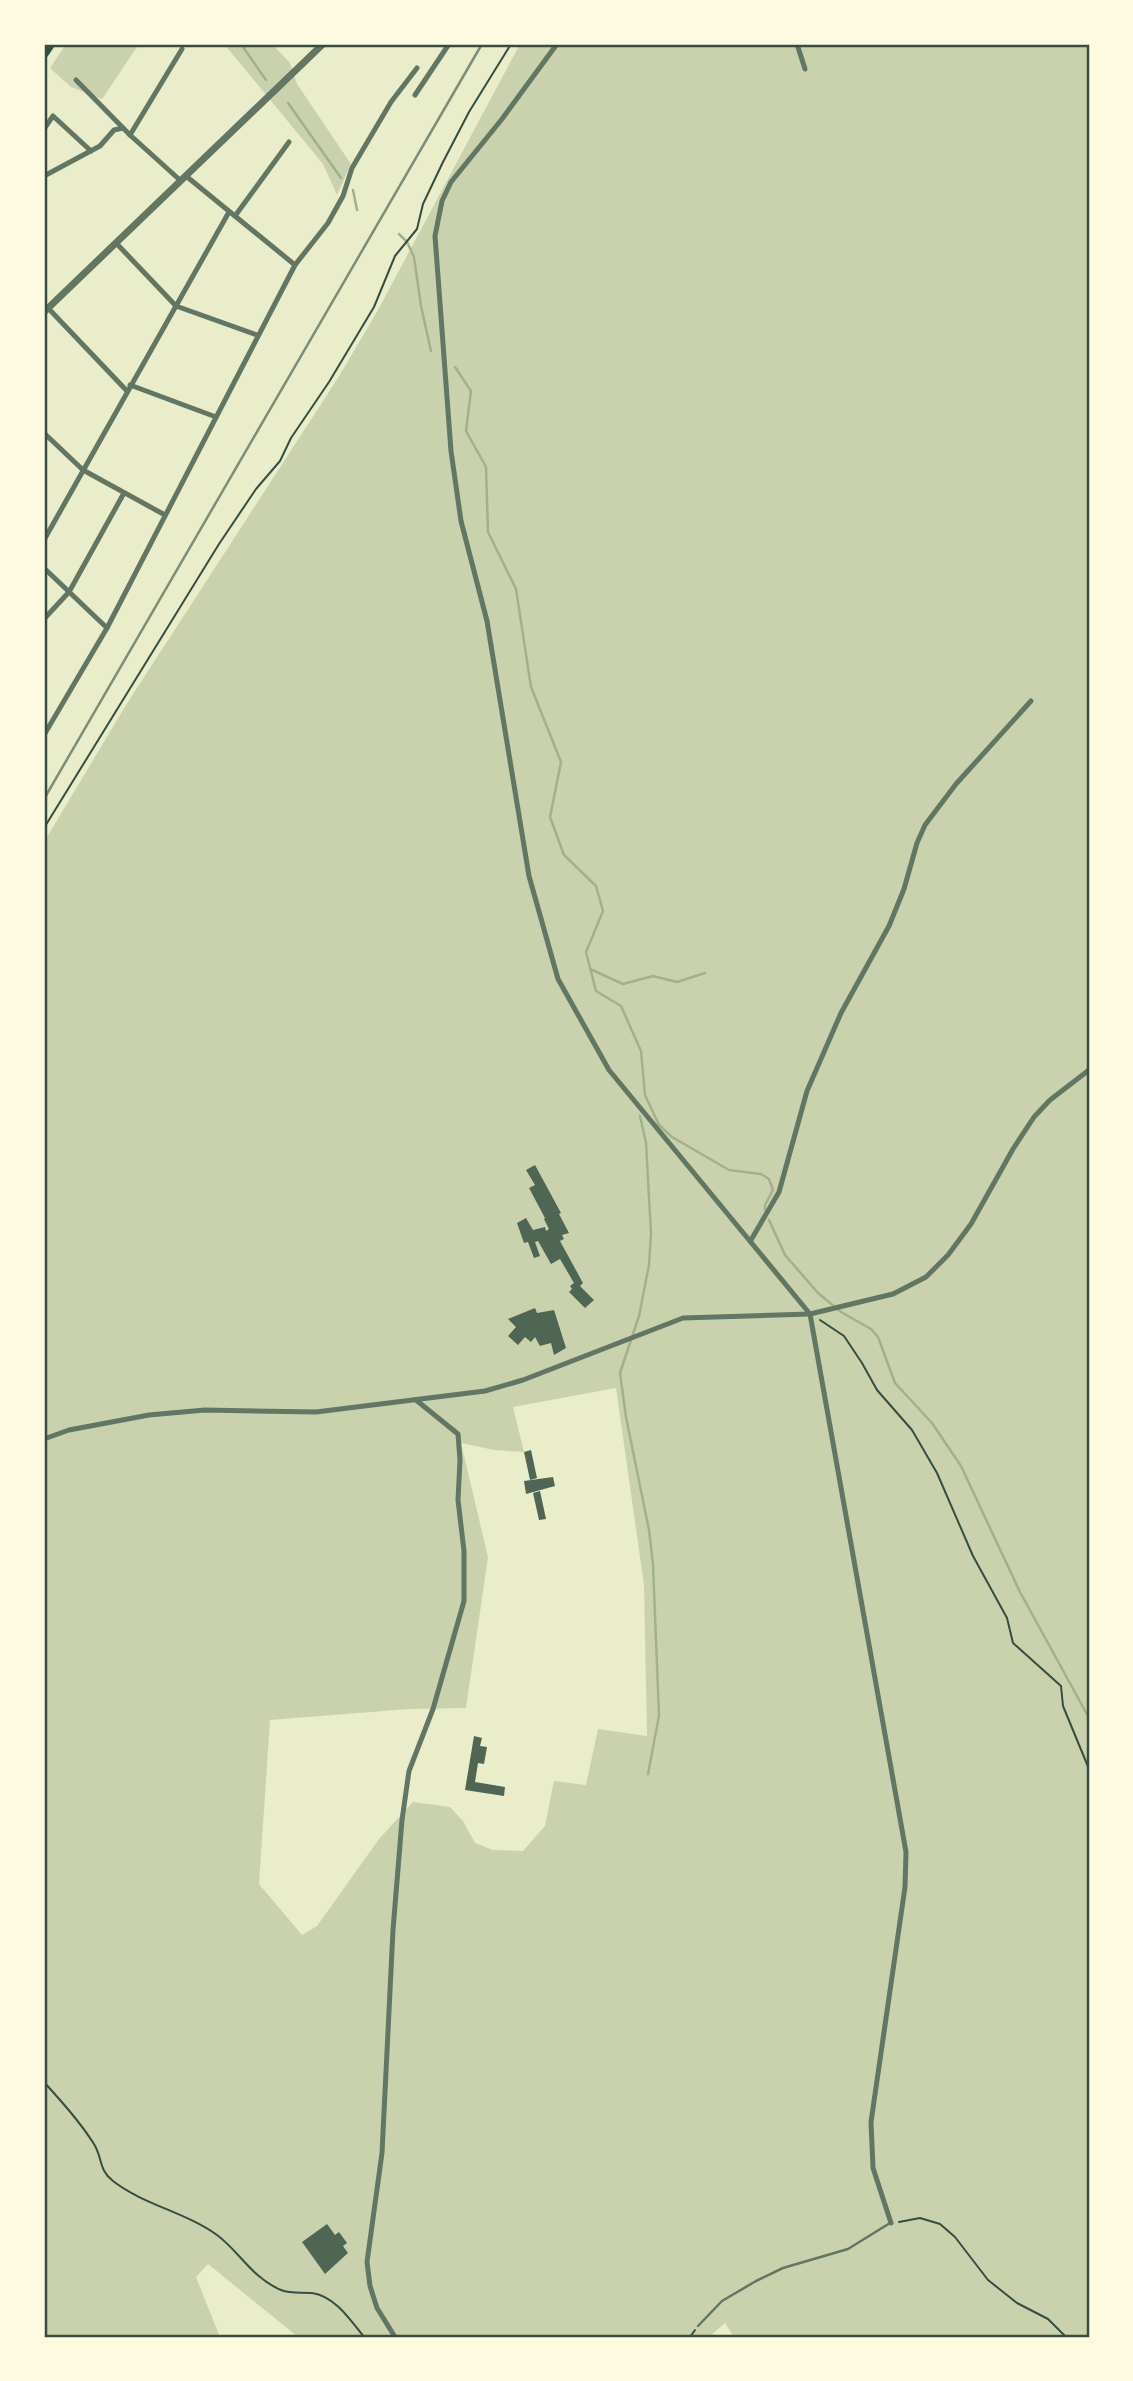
<svg xmlns="http://www.w3.org/2000/svg" width="1133" height="2381" font-family="Lato,sans-serif">
	<rect width="100%" height="100%" fill="#e9edc9"/>
	<g fill="#cad2ad" fill-rule="evenodd">
		<path d="M66,44H139L102,99L71,87L50,68Z"/>
		<path d="M224,44H272L290,63L297,84L351,164L337,195L323,164Z"/>
		<path d="M520,44H1089V2337H734L725,2323L709,2337H298L208,2264L196,2277L220,2337H44V842L126,705L338,378L378,310ZM616,1388L644,1585L647,1736L598,1729L586,1785L554,1781L545,1826L523,1851L493,1850L475,1843L463,1821L450,1807L413,1802L379,1839L317,1926L302,1935L259,1884L270,1720L409,1709L466,1708L488,1557L461,1443L494,1450L524,1452L513,1407Z"/>
	</g>
	<g fill="none" stroke-linecap="round" stroke-linejoin="round">
		<g stroke="#a3b18a" stroke-width="2.5">
			<path d="M241,44L266,80"/>
			<path d="M288,103L341,178"/>
			<path d="M353,190L357,210"/>
			<path d="M399,234L407,242L414,257L421,306L431,351"/>
			<path d="M455,367L471,391L466,431L486,467L488,532L516,589L531,687L561,762L550,817L564,855L596,886L603,911L586,952L596,991L621,1006L641,1051L645,1095L659,1125L672,1137L729,1170L761,1174L769,1179L773,1190L765,1205V1210"/>
			<path d="M590,969L623,984L653,976L677,982L705,973"/>
			<path d="M640,1116L646,1143L651,1233L649,1265L639,1316L620,1373L626,1417L649,1530L653,1564L659,1716L648,1774"/>
			<path d="M769,1220L785,1255L818,1293L841,1312L871,1329L878,1337L895,1383L932,1423L961,1466L1020,1592L1089,1718"/>
		</g>
	</g>
	<g fill="#4f6655">
		<path d="M535,1165L561,1213L559,1214L569,1233L562,1235L564,1239L560,1241L583,1283L580,1286L594,1300L585,1308L569,1292L572,1289L570,1286L574,1283L560,1259L551,1264L538,1241L535,1242L540,1256L534,1258L528,1242L524,1243L517,1223L526,1218L533,1230L545,1227L546,1231L549,1229L544,1219L545,1218L529,1188L535,1185L526,1170Z"/>
		<path d="M535,1308L537,1313L554,1310L566,1348L554,1355L551,1343L540,1346L535,1337L531,1342L525,1337L518,1345L508,1336L516,1327L508,1319Z"/>
		<path d="M531,1450L537,1478L530,1480L524,1452Z"/>
		<path d="M553,1477L555,1486L526,1494L524,1481Z"/>
		<path d="M540,1491L546,1519L539,1520L533,1493Z"/>
		<path d="M474,1736L482,1738L480,1746L487,1747L484,1764L478,1763L475,1782L505,1787L504,1796L465,1790Z"/>
		<path d="M327,2224L335,2235L339,2232L347,2243L343,2246L348,2253L325,2274L302,2242Z"/>
	</g>
	<g fill="none" stroke-linecap="round" stroke-linejoin="round">
		<g stroke="#344e41" stroke-width="2">
			<path d="M44,828L219,544L256,489L280,461L291,438L329,382L374,307L395,256L417,229L423,204L443,162L469,112L511,44"/>
			<path d="M820,1320L844,1336L862,1363L877,1390L912,1430L937,1473L973,1556L1007,1618L1013,1643L1061,1686L1063,1706L1089,1769"/>
			<path d="M44,2082C62,2102 80,2122 94,2144C103,2159 98,2169 113,2181C144,2205 185,2212 217,2235C239,2251 252,2278 281,2290C291,2294 302,2292 312,2293C335,2296 351,2321 364,2337"/>
			<path d="M899,2222L920,2218L940,2224L955,2237L988,2280L1017,2303L1048,2319L1066,2337"/>
			<path d="M690,2337L695,2330"/>
		</g>
		<path stroke="#617663" stroke-width="2.5" d="M698,2326L722,2301L756,2281L783,2268L848,2249L890,2223"/>
		<g stroke="#617663" stroke-width="5">
			<path d="M557,44L502,119L451,182L442,201L435,236L451,451L461,521L487,621L529,876L558,979L609,1070L810,1314L906,1852L905,1887L871,2122L873,2168L891,2223"/>
			<path d="M797,44L805,69"/>
			<path d="M76,80L130,135L181,181"/>
			<path d="M415,95L449,44"/>
			<path d="M44,129L53,116L91,151"/>
			<path d="M130,135L182,49"/>
			<path d="M44,176L100,146L114,130L123,128"/>
			<path d="M186,176L295,265"/>
			<path d="M235,216L289,142"/>
			<path d="M117,244L176,306L257,335"/>
			<path d="M48,308L127,391"/>
			<path d="M130,385L216,417"/>
			<path d="M44,433L83,470L165,515"/>
			<path d="M44,540L229,212"/>
			<path d="M44,568L107,628"/>
			<path d="M44,619L69,592L124,493"/>
			<path d="M44,735L107,628L295,265L328,223L343,196L352,168L391,102L417,68"/>
			<path d="M751,1240L779,1192L807,1091L841,1013L889,926L904,889L917,843L925,825L956,784L1031,701"/>
			<path d="M44,1439L69,1430L149,1415L205,1410L316,1412L485,1391L523,1380L683,1318L810,1314L893,1294L926,1277L948,1255L971,1224L1013,1149L1034,1117L1050,1100L1089,1070"/>
			<path d="M395,2337L377,2308L370,2286L367,2262L382,2153L393,1930L402,1820L409,1771L433,1709L464,1601V1551L458,1500L460,1460L458,1434L416,1400"/>
		</g>
		<path stroke="#617663" stroke-width="7" d="M44,312L323,44"/>
		<path stroke="#344e41" stroke-width="10" d="M44,53L50,44"/>
		<path stroke="#7c8e77" stroke-width="2.5" d="M44,799L482,44"/>
	</g>
	<rect width="1133" height="2381" fill="none" stroke="#fefae0" stroke-width="91"/>
	<rect x="46" y="46" width="1042" height="2290" fill="none" stroke="#344e41" stroke-width="2.5"/>
</svg>
